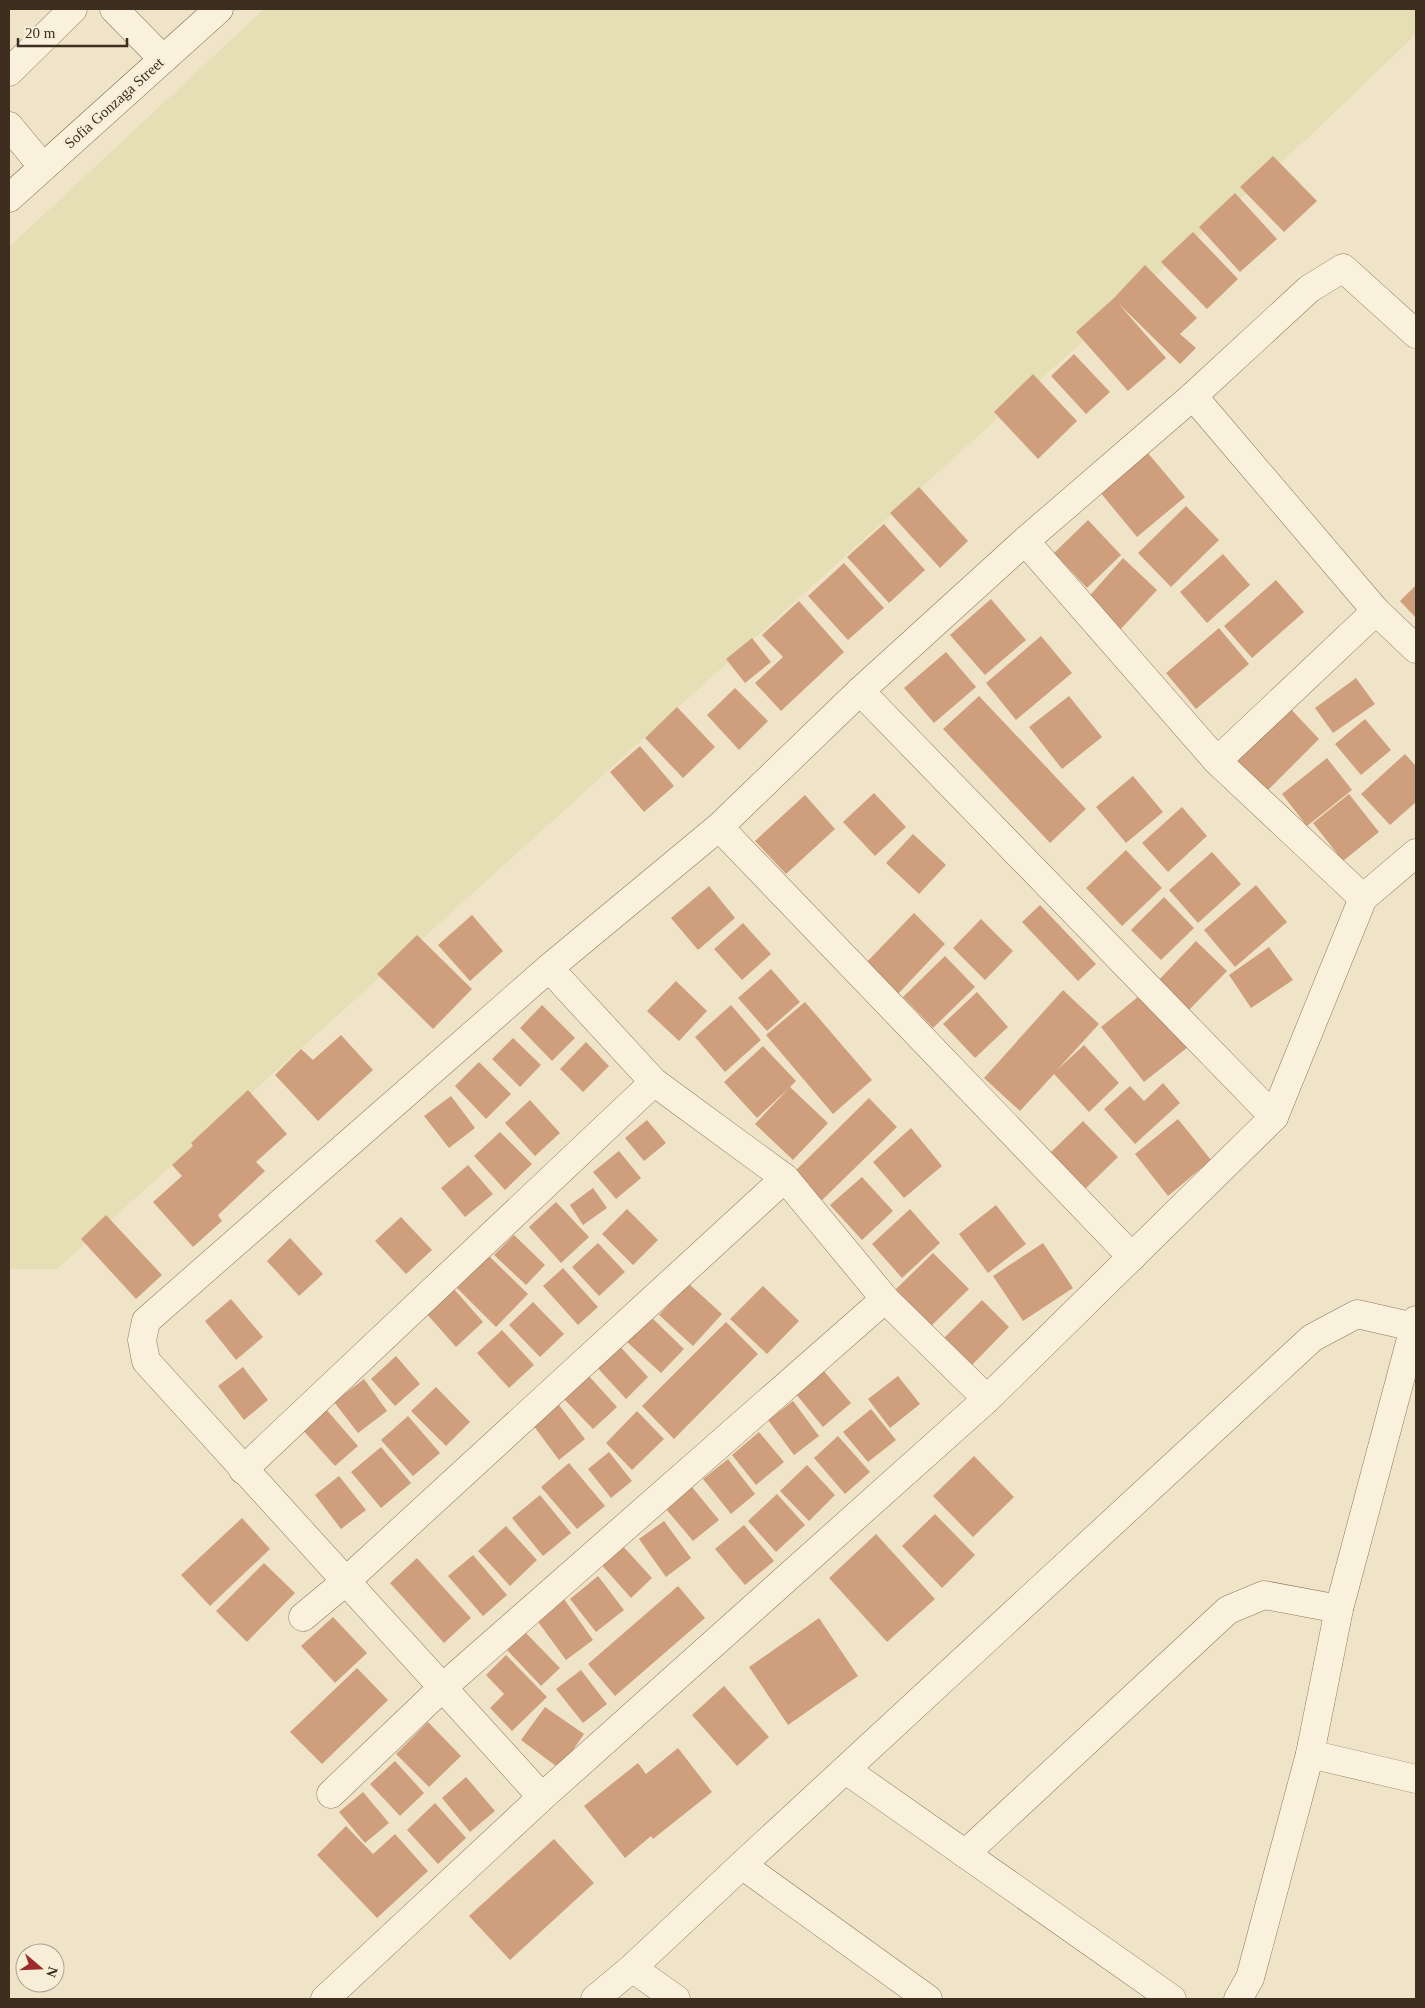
<svg xmlns="http://www.w3.org/2000/svg" width="1425" height="2008" font-family="'Times New Roman',serif">
	<rect width="100%" height="100%" fill="#f0e4c8"/>
	<path fill="#e6deb5" d="M264,9H1416V34L1310,136L57,1269H9V247Z"/>
	<g fill="#cf9f7d">
		<path d="M1273,156L1317,201L1284,232L1240,187Z"/>
		<path d="M1235,193L1277,239L1240,272L1199,227Z"/>
		<path d="M1193,232L1238,279L1207,309L1161,262Z"/>
		<path d="M1145,265L1197,318L1180,334L1196,348L1180,364L1118,303L1166,358L1128,391L1076,332L1114,298Z"/>
		<path d="M1074,354L1110,392L1086,414L1051,376Z"/>
		<path d="M1033,374L1077,421L1038,459L994,412Z"/>
		<path d="M1147,452L1185,497L1137,537L1100,492Z"/>
		<path d="M919,487L968,541L940,568L890,513Z"/>
		<path d="M1186,506L1219,540L1171,587L1138,553Z"/>
		<path d="M1088,520L1121,555L1087,588L1054,553Z"/>
		<path d="M884,524L925,570L889,603L847,557Z"/>
		<path d="M1223,554L1250,585L1207,623L1180,592Z"/>
		<path d="M1123,558L1157,590L1118,632L1085,601Z"/>
		<path d="M844,563L884,608L848,640L808,596Z"/>
		<path d="M1276,580L1304,612L1252,658L1224,626Z"/>
		<path d="M1416,585V618L1400,601Z"/>
		<path d="M991,599L1026,640L985,675L950,635Z"/>
		<path d="M799,601L844,652L781,711L755,683L783,657L762,635Z"/>
		<path d="M1219,628L1249,664L1196,709L1166,673Z"/>
		<path d="M1041,636L1072,673L1016,720L986,683Z"/>
		<path d="M752,638L771,662L745,683L726,659Z"/>
		<path d="M946,652L976,687L934,723L904,688Z"/>
		<path d="M1356,678L1375,704L1333,733L1315,708Z"/>
		<path d="M735,688L768,721L739,750L707,715Z"/>
		<path d="M979,696L1086,809L1050,843L943,729Z"/>
		<path d="M1069,696L1102,737L1062,769L1029,727Z"/>
		<path d="M1287,705L1319,739L1263,795L1230,761Z"/>
		<path d="M677,707L715,747L683,778L645,738Z"/>
		<path d="M1365,719L1391,750L1361,775L1335,744Z"/>
		<path d="M640,746L674,786L644,812L610,772Z"/>
		<path d="M1405,754L1416,766V802L1390,825L1361,794Z"/>
		<path d="M1327,758L1352,790L1307,826L1282,794Z"/>
		<path d="M1133,776L1163,812L1126,843L1096,807Z"/>
		<path d="M874,793L906,827L875,856L843,822Z"/>
		<path d="M1349,794L1379,832L1343,861L1313,823Z"/>
		<path d="M805,795L835,829L786,874L755,841Z"/>
		<path d="M1182,807L1207,836L1168,872L1142,843Z"/>
		<path d="M913,834L946,865L919,894L886,863Z"/>
		<path d="M1126,850L1162,888L1122,926L1086,888Z"/>
		<path d="M1212,852L1241,884L1198,923L1169,890Z"/>
		<path d="M1256,885L1287,922L1235,967L1204,930Z"/>
		<path d="M709,886L735,918L698,950L671,918Z"/>
		<path d="M1164,897L1194,928L1161,960L1131,930Z"/>
		<path d="M1040,905L1096,964L1078,981L1022,922Z"/>
		<path d="M914,913L945,944L897,995L865,964Z"/>
		<path d="M472,915L503,951L470,981L438,945Z"/>
		<path d="M981,919L1013,951L985,980L953,948Z"/>
		<path d="M743,923L771,954L742,980L714,949Z"/>
		<path d="M417,935L472,989L433,1029L377,974Z"/>
		<path d="M1196,941L1227,971L1187,1012L1156,983Z"/>
		<path d="M1269,947L1293,980L1251,1008L1229,975Z"/>
		<path d="M945,956L975,987L933,1028L903,997Z"/>
		<path d="M771,969L800,1002L767,1031L738,998Z"/>
		<path d="M676,981L707,1011L679,1041L647,1011Z"/>
		<path d="M1063,990L1099,1024L1057,1070L1084,1045L1119,1083L1089,1112L1054,1074L1020,1111L984,1078Z"/>
		<path d="M977,992L1008,1027L975,1058L943,1024Z"/>
		<path d="M1144,992L1188,1047L1144,1082L1101,1027Z"/>
		<path d="M805,1002L872,1080L833,1114L766,1035Z"/>
		<path d="M542,1005L575,1038L552,1061L520,1028Z"/>
		<path d="M731,1005L761,1040L725,1072L695,1037Z"/>
		<path d="M341,1035L373,1070L318,1121L275,1075L301,1049L313,1060Z"/>
		<path d="M513,1038L541,1065L520,1087L492,1059Z"/>
		<path d="M586,1042L609,1066L583,1092L560,1069Z"/>
		<path d="M763,1046L796,1081L790,1087L828,1123L793,1160L755,1124L788,1089L757,1118L724,1082Z"/>
		<path d="M479,1062L511,1094L486,1119L455,1086Z"/>
		<path d="M1163,1083L1180,1103L1135,1144L1104,1109L1130,1086L1144,1101Z"/>
		<path d="M248,1090L287,1134L256,1162L265,1171L218,1215L222,1221L193,1247L153,1202L182,1176L172,1165L193,1146L191,1143Z"/>
		<path d="M451,1096L475,1128L449,1148L424,1116Z"/>
		<path d="M869,1098L897,1127L817,1205L790,1176Z"/>
		<path d="M530,1100L560,1133L535,1156L505,1123Z"/>
		<path d="M1178,1119L1211,1160L1168,1196L1135,1154Z"/>
		<path d="M647,1120L666,1143L644,1161L625,1138Z"/>
		<path d="M1083,1121L1118,1157L1085,1189L1050,1153Z"/>
		<path d="M911,1128L942,1166L904,1198L873,1162Z"/>
		<path d="M500,1132L532,1164L505,1190L474,1156Z"/>
		<path d="M619,1151L641,1178L616,1199L593,1172Z"/>
		<path d="M468,1165L493,1194L465,1217L441,1188Z"/>
		<path d="M862,1177L893,1211L862,1240L830,1205Z"/>
		<path d="M593,1188L607,1208L583,1225L570,1205Z"/>
		<path d="M556,1202L589,1237L561,1263L529,1227Z"/>
		<path d="M996,1205L1026,1244L988,1273L959,1234Z"/>
		<path d="M627,1209L658,1240L633,1265L602,1234Z"/>
		<path d="M910,1209L940,1243L902,1278L872,1244Z"/>
		<path d="M106,1215L162,1275L136,1299L81,1239Z"/>
		<path d="M401,1217L432,1250L406,1274L375,1241Z"/>
		<path d="M514,1235L545,1265L526,1285L494,1255Z"/>
		<path d="M290,1238L323,1274L299,1296L267,1261Z"/>
		<path d="M598,1243L625,1272L599,1296L572,1267Z"/>
		<path d="M1043,1243L1073,1288L1023,1321L993,1276Z"/>
		<path d="M933,1253L969,1289L930,1327L895,1290Z"/>
		<path d="M489,1256L528,1294L496,1327L457,1288Z"/>
		<path d="M563,1268L598,1307L578,1325L543,1286Z"/>
		<path d="M688,1283L722,1314L693,1346L659,1315Z"/>
		<path d="M763,1286L799,1321L767,1354L730,1319Z"/>
		<path d="M453,1288L483,1322L456,1347L426,1313Z"/>
		<path d="M231,1299L263,1337L236,1360L205,1321Z"/>
		<path d="M982,1300L1009,1327L971,1366L944,1338Z"/>
		<path d="M533,1302L564,1334L540,1357L509,1325Z"/>
		<path d="M651,1317L684,1349L661,1373L627,1342Z"/>
		<path d="M726,1322L758,1354L674,1439L642,1406Z"/>
		<path d="M502,1330L534,1365L509,1388L477,1353Z"/>
		<path d="M616,1342L648,1377L626,1399L594,1364Z"/>
		<path d="M396,1356L420,1384L395,1406L371,1379Z"/>
		<path d="M243,1367L268,1400L244,1420L218,1386Z"/>
		<path d="M823,1370L851,1403L823,1427L796,1394Z"/>
		<path d="M588,1375L617,1407L593,1429L563,1398Z"/>
		<path d="M898,1376L920,1404L890,1428L868,1399Z"/>
		<path d="M364,1379L387,1411L358,1433L334,1402Z"/>
		<path d="M436,1387L470,1422L446,1446L411,1411Z"/>
		<path d="M793,1401L819,1436L794,1455L768,1420Z"/>
		<path d="M559,1405L585,1439L559,1460L533,1425Z"/>
		<path d="M325,1408L358,1446L335,1466L302,1429Z"/>
		<path d="M871,1409L896,1440L868,1462L843,1432Z"/>
		<path d="M637,1411L664,1439L632,1470L606,1443Z"/>
		<path d="M408,1416L440,1453L413,1476L381,1440Z"/>
		<path d="M759,1432L784,1462L756,1485L732,1455Z"/>
		<path d="M838,1436L870,1472L845,1494L814,1458Z"/>
		<path d="M381,1447L411,1483L381,1508L351,1472Z"/>
		<path d="M609,1452L632,1481L611,1498L588,1469Z"/>
		<path d="M974,1456L1014,1497L973,1537L933,1496Z"/>
		<path d="M728,1459L755,1494L731,1514L703,1479Z"/>
		<path d="M569,1463L605,1506L577,1529L541,1487Z"/>
		<path d="M807,1465L835,1495L809,1521L780,1491Z"/>
		<path d="M339,1476L366,1510L341,1529L315,1495Z"/>
		<path d="M692,1487L719,1520L693,1541L666,1509Z"/>
		<path d="M777,1494L805,1525L776,1552L748,1521Z"/>
		<path d="M540,1495L571,1533L543,1556L512,1518Z"/>
		<path d="M935,1514L975,1555L942,1588L902,1546Z"/>
		<path d="M242,1518L270,1549L210,1606L181,1575Z"/>
		<path d="M664,1521L691,1558L666,1577L639,1539Z"/>
		<path d="M744,1525L774,1561L745,1585L715,1549Z"/>
		<path d="M506,1526L537,1560L510,1586L478,1551Z"/>
		<path d="M876,1534L935,1599L887,1642L829,1578Z"/>
		<path d="M620,1543L652,1578L631,1598L599,1562Z"/>
		<path d="M473,1555L507,1595L483,1616L448,1576Z"/>
		<path d="M417,1558L471,1618L444,1643L390,1583Z"/>
		<path d="M264,1563L295,1593L247,1642L216,1611Z"/>
		<path d="M598,1576L624,1610L596,1632L570,1599Z"/>
		<path d="M678,1586L705,1618L615,1696L588,1664Z"/>
		<path d="M564,1599L593,1640L566,1660L536,1619Z"/>
		<path d="M333,1617L367,1653L335,1683L301,1646Z"/>
		<path d="M819,1618L858,1676L788,1725L749,1667Z"/>
		<path d="M525,1632L560,1668L541,1686L507,1650Z"/>
		<path d="M506,1655L547,1697L512,1731L490,1708L504,1694L486,1675Z"/>
		<path d="M357,1668L388,1700L322,1764L290,1732Z"/>
		<path d="M581,1670L607,1704L583,1723L556,1689Z"/>
		<path d="M724,1686L769,1737L737,1766L692,1715Z"/>
		<path d="M545,1707L584,1734L560,1769L521,1740Z"/>
		<path d="M428,1722L461,1756L429,1787L396,1754Z"/>
		<path d="M678,1748L712,1792L653,1839L651,1836L625,1858L584,1806L638,1763L646,1774Z"/>
		<path d="M395,1761L424,1793L400,1816L370,1784Z"/>
		<path d="M466,1777L495,1811L470,1832L442,1798Z"/>
		<path d="M363,1792L389,1823L365,1843L339,1812Z"/>
		<path d="M435,1803L466,1838L438,1864L407,1830Z"/>
		<path d="M346,1826L373,1854L395,1834L428,1871L377,1918L317,1855Z"/>
		<path d="M554,1839L594,1883L510,1960L469,1916Z"/>
	</g>
	<g fill="none" stroke-linecap="round" stroke-linejoin="round">
		<g stroke="#8d765c" stroke-width="29">
			<g id="street">
				<path d="M114,9L163,59"/>
				<path d="M9,72L73,9"/>
				<path d="M9,126L43,167"/>
				<path d="M1193,396L1376,611L1416,649"/>
				<path d="M1025,541L1217,761L1363,898"/>
				<path d="M860,691L1274,1117"/>
				<path d="M1217,761L1376,611"/>
				<path d="M719,827L1132,1257"/>
				<path d="M549,968L654,1082L785,1178L885,1299L987,1399"/>
				<path d="M243,1470L654,1082"/>
				<path d="M303,1617L345,1582L785,1178"/>
				<path d="M1310,1754L1416,1779"/>
				<path d="M846,1770L1172,1999"/>
				<path d="M331,1794L442,1688L885,1299"/>
				<path d="M542,1797L146,1361L142,1340L146,1321L549,968L719,827L860,691L1025,541L1193,396L1309,289L1343,268L1416,334"/>
				<path d="M965,1854L1228,1610L1264,1595L1339,1609"/>
				<path d="M742,1865L928,1999"/>
				<path d="M632,1968L676,1999"/>
				<path d="M325,1999L542,1797L987,1399L1274,1117L1363,898L1416,853"/>
				<path d="M595,1999L632,1968L742,1865L1312,1338L1357,1314L1414,1327"/>
				<path d="M1238,1999L1250,1978L1310,1754L1339,1609L1416,1320"/>
			</g>
		</g>
		<g stroke="#6f573f" stroke-width="29">
			<path id="secondary" d="M9,198L219,9"/>
		</g>
		<use href="#street" stroke="#faf1dc" stroke-width="28"/>
		<use href="#secondary" stroke="#faf1dc" stroke-width="28"/>
	</g>
	<g text-anchor="middle" dominant-baseline="central" stroke-width="5" stroke-linejoin="round" paint-order="stroke">
		<g font-size="15" fill="#3d2e20" stroke="#f7eed8">
			<text transform="translate(114 103) rotate(-42)">Sofia Gonzaga Street</text>
		</g>
	</g>
	<rect width="1425" height="2008" fill="none" stroke="#3d2e20" stroke-width="20"/>
	<g transform="translate(40 1968) rotate(109)"><circle r="24" fill="#f7eed8" stroke="#ada18e"/>
	<path d="M0-4L9 19L0 12L-9 19Z" fill="#9e2a2b"/>
	<text y="-8" font-size="14" font-weight="bold" text-anchor="middle" fill="#3d2e20">N</text>
	</g>
	<path d="M18 38v8h109v-8" fill="none" stroke="#3d2e20" stroke-width="2.5"/>
	<text x="25" y="38" font-size="15" fill="#3d2e20" stroke="#f7eed8" stroke-width="4" paint-order="stroke">20 m</text>
</svg>
